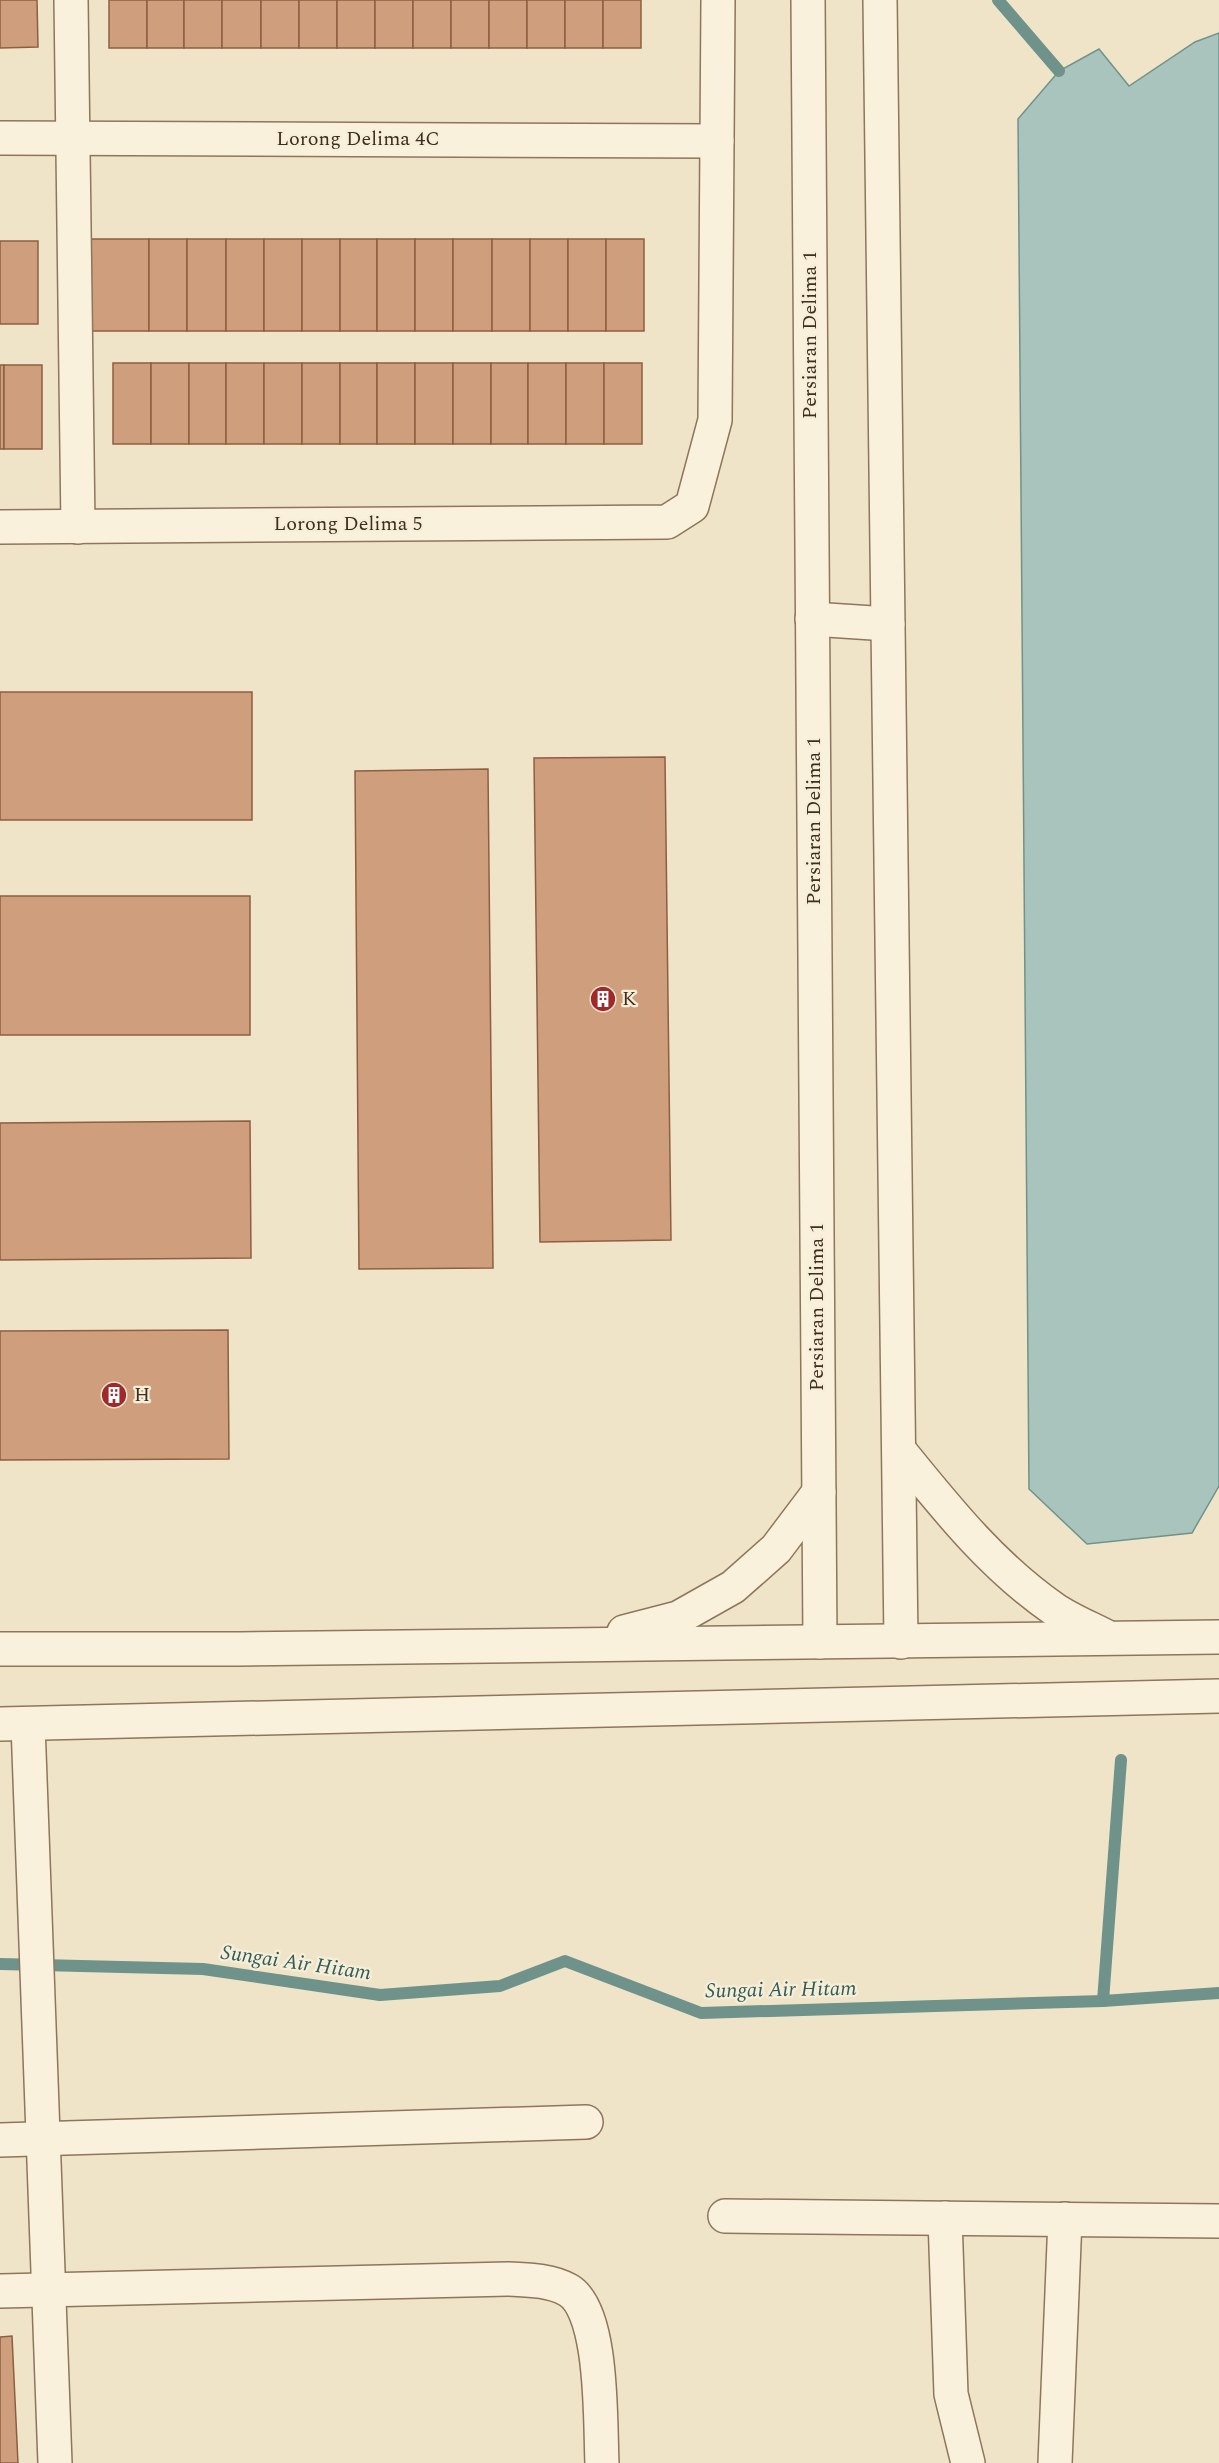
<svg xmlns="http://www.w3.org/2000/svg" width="1219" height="2463" font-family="Spectral,serif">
	<rect width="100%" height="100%" fill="#f0e4c8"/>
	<path fill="#a9c4bc" stroke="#6f938a" stroke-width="1.5" d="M1219,33V1486L1192,1533L1087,1544L1029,1489L1018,119L1059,71L1099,49L1129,86L1195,42Z"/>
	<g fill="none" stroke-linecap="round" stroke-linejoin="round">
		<g stroke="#6f938a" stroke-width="12">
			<path d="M998,0L1059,71"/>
			<path d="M0,1964L203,1969L380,1995L500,1986L565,1961L701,2013L1103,2001L1219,1993"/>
			<path d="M1103,2001L1121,1760"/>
		</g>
	</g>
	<g fill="#cf9f7d" stroke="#8d5f41" stroke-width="1.5">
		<path d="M0,0H37L38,47L0,48Z"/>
		<rect x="109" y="0" width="38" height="48"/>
		<rect x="147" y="0" width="37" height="48"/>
		<rect x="184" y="0" width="38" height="48"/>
		<rect x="222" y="0" width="39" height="48"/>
		<rect x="261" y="0" width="38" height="48"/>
		<rect x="299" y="0" width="38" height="48"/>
		<rect x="337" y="0" width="38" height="48"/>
		<rect x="375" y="0" width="38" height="48"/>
		<rect x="413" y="0" width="38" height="48"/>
		<rect x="451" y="0" width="38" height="48"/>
		<rect x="489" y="0" width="38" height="48"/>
		<rect x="527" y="0" width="38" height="48"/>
		<rect x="565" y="0" width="38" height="48"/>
		<rect x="603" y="0" width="38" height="48"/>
		<rect x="90" y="239" width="59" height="92"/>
		<rect x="149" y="239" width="38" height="92"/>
		<rect x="187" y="239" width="39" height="92"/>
		<rect x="226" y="239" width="38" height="92"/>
		<rect x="264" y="239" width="38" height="92"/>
		<rect x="302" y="239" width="38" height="92"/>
		<rect x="340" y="239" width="37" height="92"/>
		<rect x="377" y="239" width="38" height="92"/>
		<rect x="415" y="239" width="38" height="92"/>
		<rect x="453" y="239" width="39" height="92"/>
		<rect x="492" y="239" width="38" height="92"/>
		<rect x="530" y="239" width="38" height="92"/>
		<rect x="568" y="239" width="38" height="92"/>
		<rect x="606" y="239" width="38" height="92"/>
		<rect x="0" y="241" width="38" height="83"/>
		<rect x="113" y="363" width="38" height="81"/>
		<rect x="151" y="363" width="38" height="81"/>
		<rect x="189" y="363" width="37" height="81"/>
		<rect x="226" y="363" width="38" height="81"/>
		<rect x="264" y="363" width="38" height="81"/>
		<rect x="302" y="363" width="38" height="81"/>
		<rect x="340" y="363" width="37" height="81"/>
		<rect x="377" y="363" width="38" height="81"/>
		<rect x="415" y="363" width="38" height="81"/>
		<rect x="453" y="363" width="38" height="81"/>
		<rect x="491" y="363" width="37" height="81"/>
		<rect x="528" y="363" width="38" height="81"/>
		<rect x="566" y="363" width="38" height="81"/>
		<rect x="604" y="363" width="38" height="81"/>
		<rect x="0" y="365" width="4" height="84"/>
		<rect x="4" y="365" width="38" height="84"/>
		<rect x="0" y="692" width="252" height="128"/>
		<path d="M665,757L671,1240L540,1242L534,758Z"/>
		<path d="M488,769L493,1268L359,1269L355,771Z"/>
		<rect x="0" y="896" width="250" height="139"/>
		<path d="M250,1121L251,1258L0,1260V1123Z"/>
		<path d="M228,1330L229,1459L0,1460V1331Z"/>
		<path d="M12,2336L18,2463H0V2337Z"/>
	</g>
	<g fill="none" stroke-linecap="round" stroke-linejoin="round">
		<g stroke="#8d765c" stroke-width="36">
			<g id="minor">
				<path d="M71,0L78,527"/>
				<path d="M808,0L820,1642"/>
				<path d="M880,0L901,1642"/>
				<path d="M0,138L717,141"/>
				<path d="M0,527L667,522L692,506L715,420L718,0"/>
				<path d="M812,619L888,624"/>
				<path d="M899,1450C946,1508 992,1566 1054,1609C1070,1620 1090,1628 1107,1637"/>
				<path d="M624,1632L678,1618L733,1587L776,1549L819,1492"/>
				<path d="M0,1649H240L1219,1637"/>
				<path d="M0,1724L1219,1696"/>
				<path d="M28,1724L55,2463"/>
				<path d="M0,2140L586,2122"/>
				<path d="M725,2216L1219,2221"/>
				<path d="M945,2218L951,2394L968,2463"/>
				<path d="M0,2291L508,2279C528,2280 550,2280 568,2290C604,2310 600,2424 602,2463"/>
				<path d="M1055,2463L1065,2219"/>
			</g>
		</g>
		<use href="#minor" stroke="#faf1dc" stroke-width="33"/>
	</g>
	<defs>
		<g id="building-disc" transform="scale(1.35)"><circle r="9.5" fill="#9e2a2b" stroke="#f7eed8"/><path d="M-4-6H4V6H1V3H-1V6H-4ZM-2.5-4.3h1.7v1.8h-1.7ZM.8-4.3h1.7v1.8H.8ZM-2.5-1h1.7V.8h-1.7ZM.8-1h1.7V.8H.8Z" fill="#fff"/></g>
	</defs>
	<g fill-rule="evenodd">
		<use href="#building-disc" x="603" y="999"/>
		<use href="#building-disc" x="114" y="1395"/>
	</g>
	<g text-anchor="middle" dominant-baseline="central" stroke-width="4.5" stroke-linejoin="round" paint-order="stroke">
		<g font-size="20" fill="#3d2e20" stroke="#f7eed8">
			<text x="358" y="139">Lorong Delima 4C</text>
			<text transform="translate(810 335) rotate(-90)">Persiaran Delima 1</text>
			<text x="348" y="524">Lorong Delima 5</text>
			<text transform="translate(814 821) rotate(-90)">Persiaran Delima 1</text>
			<text transform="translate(817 1307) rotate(-90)">Persiaran Delima 1</text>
		</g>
		<g font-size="20" fill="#3d2e20" stroke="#f7eed8" text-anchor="start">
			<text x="622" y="999">K</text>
			<text x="134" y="1395">H</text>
		</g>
		<g font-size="21" font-style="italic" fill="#2f5d5a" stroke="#f7eed8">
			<text transform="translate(296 1963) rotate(8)">Sungai Air Hitam</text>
			<text transform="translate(781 1990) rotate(-1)">Sungai Air Hitam</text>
		</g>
	</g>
</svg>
